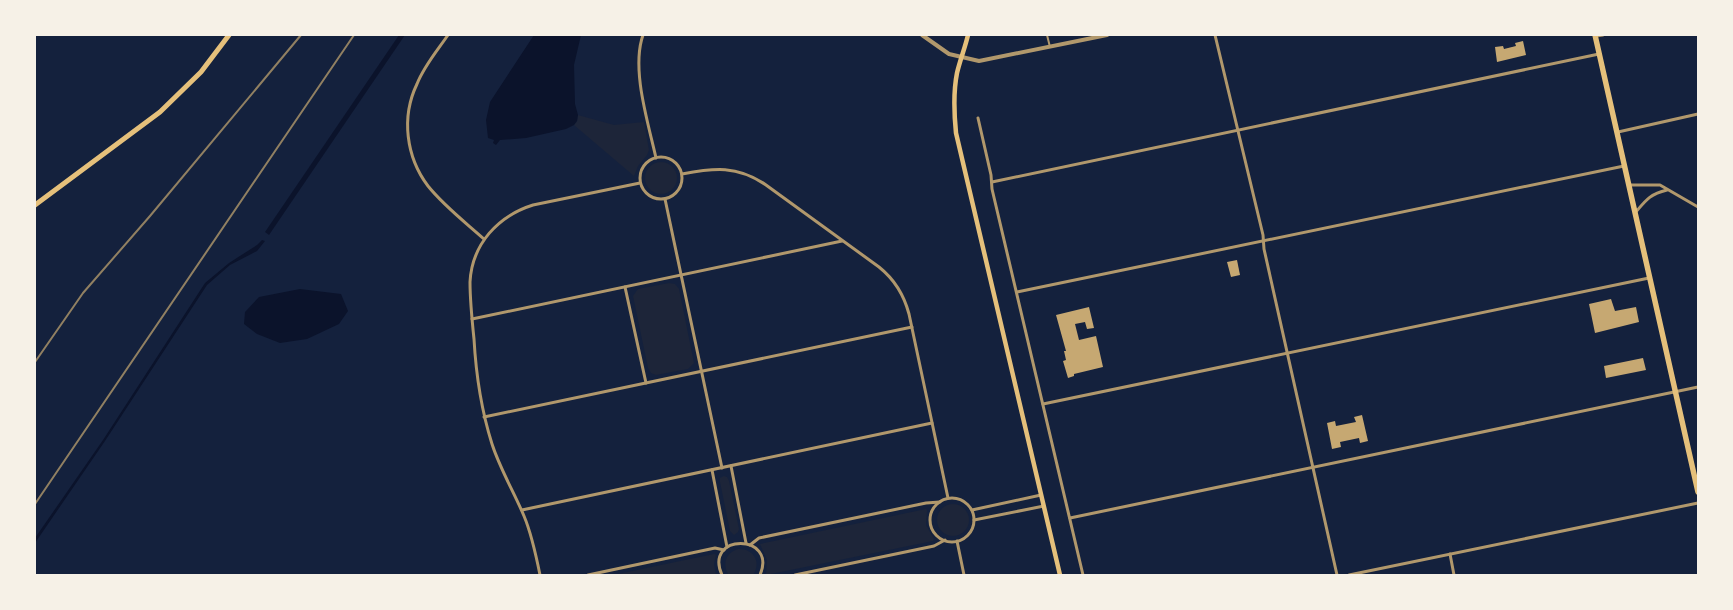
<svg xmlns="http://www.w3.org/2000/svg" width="1733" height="610" font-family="Inter,sans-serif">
	<rect width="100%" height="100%" fill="#14213d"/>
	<g fill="#1d2539">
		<path d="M578,115L614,125L644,122L649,150L647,155L638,166L634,176L574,125L577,121Z"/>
		<circle cx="661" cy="178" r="16"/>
		<path d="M669,283L675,284L679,289L694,363L688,369L656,375L651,373L648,368L633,296L638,289Z"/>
		<path d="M724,476L727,477L729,481L739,529L738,532L734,535L730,531L720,482V478Z"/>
		<circle cx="953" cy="520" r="16"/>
		<path d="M926,509L927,510L926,525L934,539L933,541L766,575L767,560L760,544Z"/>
		<path d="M738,549C753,548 762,562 753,575L728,574C722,563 726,553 738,549Z"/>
		<path d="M714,554L716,555L714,564L716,575H613Z"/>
	</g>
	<g fill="#0b132b">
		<path d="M399,35H405L269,235L265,232Z"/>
		<path d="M534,35H581L574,65L575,104L578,115L577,121L574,125L566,129L526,138L500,140L496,145L493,143L494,140L488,138L486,120L490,102Z"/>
		<path d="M262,240L265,241L257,251L230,265L207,285L105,441L35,543V538L103,440L205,283L229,263L257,245Z"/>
		<path d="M300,289L341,294L348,311L339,324L307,339L280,343L257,334L244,324L245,312L259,297Z"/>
	</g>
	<g fill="#c6a872">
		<path d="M1523,41L1526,55L1497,62L1495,47L1503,46L1504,49L1516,46L1515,43Z"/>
		<path d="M1237,260L1240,275L1231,277L1227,262Z"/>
		<path d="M1611,299L1615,311L1636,307L1639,322L1595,333L1589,304Z"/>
		<path d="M1089,307L1094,328L1087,329L1085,322L1075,324L1079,340L1096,336L1103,367L1074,374V376L1068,378L1063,361L1066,360L1064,351H1066L1056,315Z"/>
		<path d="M1643,358L1646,370L1606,378L1604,366Z"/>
		<path d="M1362,415L1368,441L1360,443L1359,438L1340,442L1341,447L1332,449L1327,423L1335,421L1336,426L1356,422L1354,417Z"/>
	</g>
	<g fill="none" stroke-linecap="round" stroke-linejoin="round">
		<path stroke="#b1986c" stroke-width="2" d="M1047,35L1050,47"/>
		<g stroke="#b1986c" stroke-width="3">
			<path d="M448,35C437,51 424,66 417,84C401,117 406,157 428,186C444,206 465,222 484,239"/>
			<path d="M643,35C631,69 648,122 656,158"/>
			<path d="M1215,35L1263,235L1264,249L1337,575"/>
			<path d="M1596,36L1603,35"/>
			<path d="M978,118L991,175L992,189L1083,575"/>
			<path d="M1618,132L1698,114"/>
			<circle cx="661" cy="178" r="21"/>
			<path d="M682,174C714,168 737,165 766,185L879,267C894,279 904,295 909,314L948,498"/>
			<path d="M992,182L1599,54"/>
			<path d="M1630,185H1660L1698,207"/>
			<path d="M665,199L722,468"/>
			<path d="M1635,213C1646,200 1650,194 1667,190"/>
			<path d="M625,287L646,383"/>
			<path d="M1017,292L1624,166"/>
			<path d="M472,319L842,241"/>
			<path d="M1043,404L1649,278"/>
			<path d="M484,417L912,327"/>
			<path d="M731,466L746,543"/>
			<path d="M712,470L727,547"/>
			<circle cx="952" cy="520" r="22"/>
			<path d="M522,510L932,423"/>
			<path d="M972,510L1041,495"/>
			<path d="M1070,518L1698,387"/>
			<path d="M974,520L1044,506"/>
			<path d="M957,541L964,575"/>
			<path d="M750,545L759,538L926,503L940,502"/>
			<path d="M1450,554L1454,575"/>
			<path d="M540,575C536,555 532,535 524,516C514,492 500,469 492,444C481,409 476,375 474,339C472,320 470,301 470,282C472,244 498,216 533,205L640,183"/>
			<path d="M588,575L715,548L724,550"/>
			<path d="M722,575C703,533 778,533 760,575"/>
			<path d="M795,575L934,546L945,540"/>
			<path d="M1349,575L1698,503"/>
		</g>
		<path stroke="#b1986c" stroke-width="4" d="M922,35L949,54L979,61L1107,35"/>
		<path stroke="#e5c07b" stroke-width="4.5" d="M968,35C965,48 960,60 957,73C953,93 954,113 956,133L1060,575"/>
		<path stroke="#e5c07b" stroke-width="5" d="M35,205L160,112L201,72L229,35"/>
		<path stroke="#e5c07b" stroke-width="5.5" d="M1595,35L1698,492"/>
		<g stroke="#918062" stroke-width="2">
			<path d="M35,362L83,293L150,216L301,35"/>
			<path d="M35,504L354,35"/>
		</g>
	</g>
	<rect width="1733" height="610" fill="none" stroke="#f6f1e7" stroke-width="72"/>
</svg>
